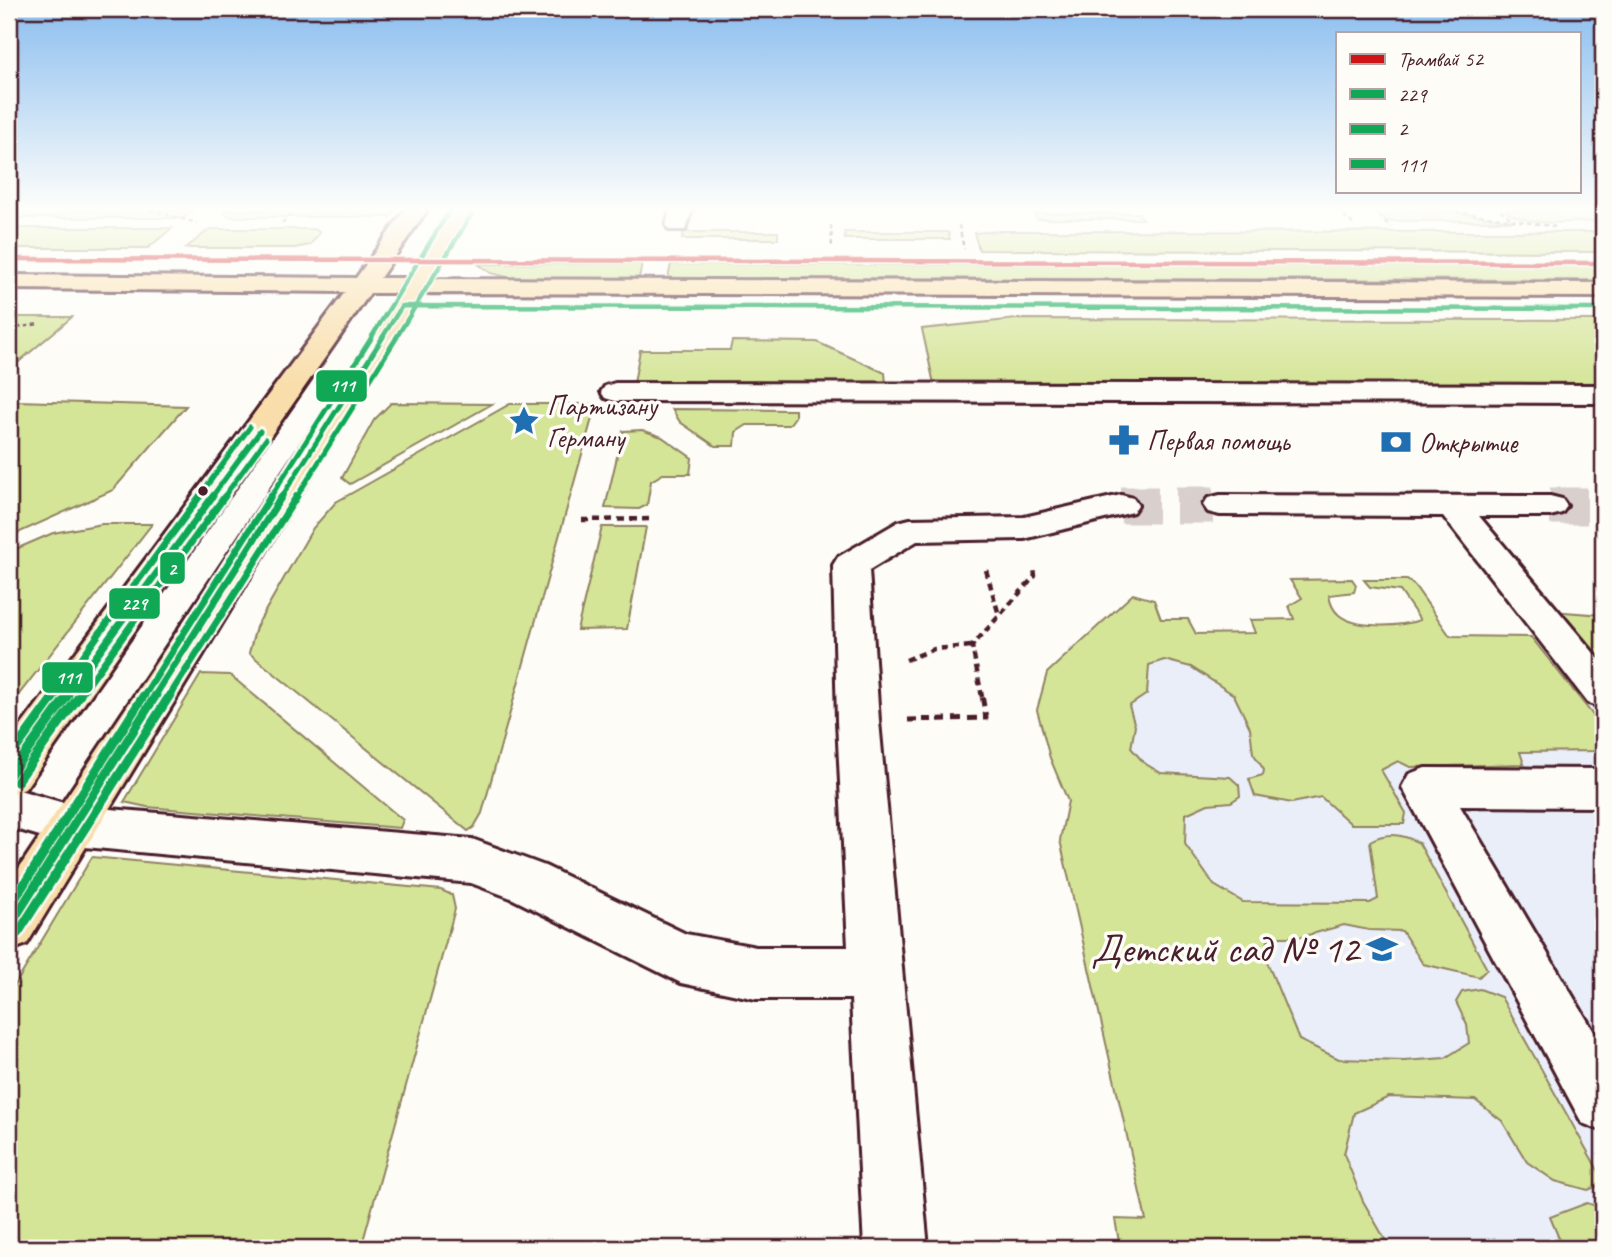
<svg xmlns="http://www.w3.org/2000/svg" width="1612" height="1257" font-family="Caveat,sans-serif">
	<rect width="100%" height="100%" fill="#fdfcf7"/>
	<filter id="ink" filterUnits="userSpaceOnUse"><feTurbulence type="fractalNoise" baseFrequency=".0143" numOctaves="2"/><feDisplacementMap in="SourceGraphic" scale="14" xChannelSelector="R" yChannelSelector="G"/><feConvolveMatrix kernelMatrix="1 2 1 2 8 2 1 2 1" color-interpolation-filters="sRGB"/></filter>
	<g filter="url(#ink)">
		<path fill="#eaeef9" d="M1068,647L1603,649V1248H1251Z"/>
		<g fill="#d5e598" stroke="#908262" stroke-width="2">
			<path d="M9,210H194L184,218H9Z"/>
			<path d="M226,210H396L390,217H233L224,214Z"/>
			<path d="M1375,210H1440L1513,221H1387Z"/>
			<path d="M1504,210H1603V221C1573,221 1530,229 1504,210Z"/>
			<path d="M1033,213H1139L1143,219H1037Z"/>
			<path d="M9,228H172L148,248H9Z"/>
			<path d="M210,229H314L320,232L310,245L294,248H186Z"/>
			<path d="M1001,231L1603,232V252L979,250L974,233Z"/>
			<path d="M684,232H778V239H682Z"/>
			<path d="M844,232H948L950,239H845Z"/>
			<path d="M478,264H642L639,278H511L491,273Z"/>
			<path d="M671,264L1603,266V280L668,278Z"/>
			<path d="M9,317H72L9,370Z"/>
			<path d="M1017,319L1603,320V385L934,384L922,329Z"/>
			<path d="M732,341L817,342L885,373L886,383H634L640,350H730Z"/>
			<path d="M16,401L186,406L113,490L9,537V407Z"/>
			<path d="M391,403L492,404L350,484L342,478L374,420Z"/>
			<path d="M510,404H596L482,813L474,827L468,831L249,653L256,627L284,578L313,528L336,502Z"/>
			<path d="M672,409L795,410V417L789,425H747L736,432L735,446H715L680,422Z"/>
			<path d="M642,430L662,437L692,458L690,474H663L651,481L647,505L639,509L605,508L623,431Z"/>
			<path d="M102,524H152L9,707V552L53,533Z"/>
			<path d="M602,527H646L627,629L577,630Z"/>
			<path d="M1352,579L1356,585L1354,592L1329,595C1330,602 1333,610 1339,615C1356,629 1400,627 1420,620L1400,591L1370,587L1364,580H1407L1415,586L1450,636L1531,637L1592,714L1603,733V747L1596,751L1520,752L1524,764L1410,767L1398,761L1381,770L1406,813L1404,824H1351L1321,797L1292,803L1255,796L1249,779L1263,775L1264,770L1253,753L1250,728L1234,695L1191,667L1164,660L1149,665L1147,694L1129,706L1135,726L1131,748L1144,763L1161,773L1230,777L1239,785L1240,796L1231,802L1208,804L1186,814L1185,844L1214,885L1243,902L1370,903L1378,899L1370,841C1386,832 1403,834 1419,843L1487,969L1479,977L1423,964L1402,931L1369,930L1344,925L1301,937H1270L1263,952L1299,1040L1339,1059L1404,1061L1445,1058L1469,1043L1467,1025L1456,1002L1462,992L1480,989L1501,997L1603,1179V1184L1588,1190L1555,1181L1527,1162L1502,1121L1475,1100L1389,1097L1354,1113L1344,1154L1363,1201L1390,1248H1120L1115,1219L1146,1220L1060,840L1068,801L1050,758L1037,710L1047,673L1133,594L1154,600L1161,619H1188L1196,634L1255,633L1250,620L1294,619L1289,606L1302,598L1290,580Z"/>
			<path d="M1551,611L1603,615V683L1566,637Z"/>
			<path d="M201,674L230,675L403,820L400,828L147,807L124,802Z"/>
			<path d="M92,857L441,890L452,895L455,909L361,1248H9V995Z"/>
			<path d="M1587,1203L1603,1208V1248H1563L1550,1217Z"/>
		</g>
		<g fill="none" stroke-linecap="round" stroke-linejoin="round">
			<g stroke="#d9d0ce" stroke-width="37" stroke-dasharray="37 18" stroke-linecap="butt">
				<path d="M1121,505H1220"/>
				<path d="M1550,506H1603"/>
			</g>
			<g stroke="#4a1f2b" stroke-width="6">
				<g id="minor">
					<path d="M670,210H692L685,230H669L666,225Z"/>
					<path d="M615,383L1603,385V403L615,401L605,398L601,392L605,386Z"/>
					<path d="M1121,495L1133,498L1138,505L1133,512L1024,539L917,541L869,570L879,721L928,1248H864L851,999H756L681,983L511,898L471,883L74,846L9,827V787L74,806L472,839L545,866L686,934L756,947H848L837,721L833,565L838,557L898,522L910,519L1024,517Z"/>
					<path d="M1220,495L1550,496L1562,499L1567,506L1562,513L1550,516H1479L1603,664V708L1588,703L1443,516L1220,515L1208,512L1203,505L1208,498Z"/>
					<path d="M1425,768L1603,769V807L1460,806L1603,1047V1131L1582,1123L1402,787L1409,774Z"/>
				</g>
			</g>
			<g stroke="#4a1f2b" stroke-width="6">
				<path id="major" d="M405,210H427L380,278H408L451,210H473L432,279L1603,283V297L423,293L27,944L9,951V883L336,393L399,293H370L25,789L9,795V742L345,292L9,289V275L356,278Z"/>
			</g>
			<g stroke="#4a1f2b" stroke-width="2.5" stroke-dasharray="4.5 3.5" stroke-linecap="butt">
				<path d="M150,210L197,223"/>
				<path d="M1338,210L1355,226"/>
				<path d="M1373,210L1391,227"/>
				<path d="M1448,210L1557,227"/>
				<path d="M1500,210L1512,219"/>
				<path d="M282,223L295,210"/>
				<path d="M831,225L832,249"/>
				<path d="M959,225L964,249"/>
				<path d="M9,329L39,324"/>
			</g>
			<g stroke="#4a1f2b" stroke-width="4.5" stroke-dasharray="7 5" stroke-linecap="butt">
				<path d="M582,520L651,519"/>
				<path d="M986,570L999,615"/>
				<path d="M906,660L934,649L972,646"/>
				<path d="M982,697L972,646L1035,576L1034,568"/>
			</g>
			<path stroke="#4a1f2b" stroke-width="5" stroke-dasharray="9 6" stroke-linecap="butt" d="M908,720L986,718L982,695"/>
			<use href="#minor" fill="#fdfcf7" fill-rule="evenodd"/>
			<use href="#major" fill="#f9deab" fill-rule="evenodd"/>
			<g stroke="#fdfcf7" stroke-width="8">
				<path id="bus-1-far3" d="M382,338L402,306L1603,309"/>
			</g>
			<g stroke="#fdfcf7" stroke-width="10">
				<g id="bus-1-far2">
					<path d="M211,498L260,431"/>
					<path d="M281,498L383,337"/>
				</g>
			</g>
			<g stroke="#fdfcf7" stroke-width="12">
				<g id="bus-1-far1">
					<path d="M66,697L213,496"/>
					<path d="M154,697L282,496"/>
				</g>
			</g>
			<g stroke="#fdfcf7" stroke-width="14">
				<g id="bus-1">
					<path d="M9,776L68,695"/>
					<path d="M9,927L156,695"/>
				</g>
			</g>
			<g stroke="#fdfcf7" stroke-width="8">
				<path id="bus-2-far3" d="M396,338L471,215"/>
			</g>
			<g stroke="#fdfcf7" stroke-width="10">
				<g id="bus-2-far2">
					<path d="M223,498L266,439"/>
					<path d="M296,498L397,337"/>
				</g>
			</g>
			<g stroke="#fdfcf7" stroke-width="12">
				<g id="bus-2-far1">
					<path d="M79,697L225,496"/>
					<path d="M169,697L297,496"/>
				</g>
			</g>
			<g stroke="#fdfcf7" stroke-width="14">
				<g id="bus-2">
					<path d="M17,782L80,695"/>
					<path d="M18,933L170,695"/>
				</g>
			</g>
			<g stroke="#fdfcf7" stroke-width="8">
				<path id="bus-3-far3" d="M371,338L450,210"/>
			</g>
			<g stroke="#fdfcf7" stroke-width="10">
				<g id="bus-3-far2">
					<path d="M198,498L250,427"/>
					<path d="M270,498L372,337"/>
				</g>
			</g>
			<g stroke="#fdfcf7" stroke-width="12">
				<g id="bus-3-far1">
					<path d="M53,697L200,496"/>
					<path d="M143,697L271,496"/>
				</g>
			</g>
			<g stroke="#fdfcf7" stroke-width="14">
				<g id="bus-3">
					<path d="M9,758L55,695"/>
					<path d="M9,908L144,695"/>
				</g>
			</g>
			<use href="#bus-1-far3" stroke="#10a855" stroke-width="4.5"/>
			<use href="#bus-1-far2" stroke="#10a855" stroke-width="5"/>
			<use href="#bus-1-far1" stroke="#10a855" stroke-width="7"/>
			<use href="#bus-1" stroke="#10a855" stroke-width="9"/>
			<use href="#bus-2-far3" stroke="#10a855" stroke-width="4.5"/>
			<use href="#bus-2-far2" stroke="#10a855" stroke-width="5"/>
			<use href="#bus-2-far1" stroke="#10a855" stroke-width="7"/>
			<use href="#bus-2" stroke="#10a855" stroke-width="9"/>
			<use href="#bus-3-far3" stroke="#10a855" stroke-width="4.5"/>
			<use href="#bus-3-far2" stroke="#10a855" stroke-width="5"/>
			<use href="#bus-3-far1" stroke="#10a855" stroke-width="7"/>
			<use href="#bus-3" stroke="#10a855" stroke-width="9"/>
			<g stroke="#fdfcf7" stroke-width="8">
				<path id="tram-1" d="M9,259L1603,263"/>
			</g>
			<use href="#tram-1" stroke="#ce1417" stroke-width="4.5"/>
		</g>
	</g>
	<linearGradient id="sky" x2="0" y2="1"><stop stop-color="#8abdef"/><stop offset="0.54" stop-color="#fefefb"/><stop offset="1" stop-color="#fefefb" stop-opacity="0"/></linearGradient>
	<rect width="1612" height="386" fill="url(#sky)"/>
	<defs>
		<g id="sight-bare" transform="scale(2.415)"><path d="M0-6L1.8-2.2L6-1.7L2.9 1.2L3.7 5.4L0 3.3L-3.7 5.4L-2.9 1.2L-6-1.7L-1.8-2.2Z" fill="#1f6fb2" stroke="#fdfcf7" stroke-width="2.5" paint-order="stroke"/></g>
		<g id="pharmacy-bare" transform="scale(2.415)"><path d="M-2-6h4v4h4v4h-4v4h-4v-4h-4v-4h4Z" fill="#1f6fb2" stroke="#fdfcf7" stroke-width="2.5" paint-order="stroke"/></g>
		<g id="bank-bare" transform="scale(2.415)"><path d="M-6-4H6V4H-6ZM0-2.3a2.3 2.3 0 1 0 0 4.6a2.3 2.3 0 1 0 0-4.6Z" fill="#1f6fb2" stroke="#fdfcf7" stroke-width="2.5" paint-order="stroke"/></g>
		<g id="school-bare" transform="scale(2.415)"><path d="M0-5L7-2L0 1L-7-2ZM-4 1L0 2.5L4 1V4Q0 6-4 4Z" fill="#1f6fb2" stroke="#fdfcf7" stroke-width="2.5" paint-order="stroke"/></g>
	</defs>
	<g fill-rule="evenodd">
		<use href="#sight-bare" x="524" y="421"/>
		<use href="#pharmacy-bare" x="1124" y="440"/>
		<use href="#bank-bare" x="1396" y="442"/>
		<use href="#school-bare" x="1382" y="949"/>
	</g>
	<circle fill="#4a1f2b" stroke="#fdfcf7" stroke-width="2.5" cx="203" cy="491" r="6"/>
	<g text-anchor="middle" dominant-baseline="central" stroke-width="7" stroke-linejoin="round" paint-order="stroke">
		<g font-size="28" fill="#4a1f2b" stroke="#fdfcf7" text-anchor="start">
			<text x="547" y="405">Партизану<tspan x="547" dy="32">Герману</tspan></text>
			<text x="1147" y="440">Первая помощь</text>
			<text x="1419" y="442">Открытие</text>
		</g>
		<g font-size="40" fill="#4a1f2b" stroke="#fdfcf7" text-anchor="end">
			<text x="1359" y="949">Детский сад № 12</text>
		</g>
	</g>
	<g stroke="#fdfcf7" stroke-width="2.5">
		<rect x="315" y="369" width="53" height="34" rx="7" fill="#10a855"/>
		<rect x="159" y="551" width="27" height="34" rx="7" fill="#10a855"/>
		<rect x="108" y="587" width="53" height="33" rx="7" fill="#10a855"/>
		<rect x="41" y="661" width="53" height="33" rx="7" fill="#10a855"/>
	</g>
	<g font-size="19" text-anchor="middle" font-weight="bold" fill="#fff">
		<text x="342" y="392">111</text>
		<text x="172" y="575">2</text>
		<text x="134" y="610">229</text>
		<text x="68" y="684">111</text>
	</g>
	<rect width="1612" height="1257" fill="none" stroke="#fdfcf7" stroke-width="35"/>
	<rect x="18" y="18" width="1577" height="1222" fill="none" stroke="#4a1f2b" stroke-width="2.5" filter="url(#ink)"/>
	<rect x="1336" y="32" width="245" height="161" fill="#fdfcf7" stroke="#b5a4a5" stroke-width="2"/>
	<rect x="1350" y="54" width="35" height="10" fill="#ce1417" stroke="#b5a4a5" stroke-width="2"/>
	<text x="1398" y="66" font-size="21" fill="#4a1f2b">Трамвай 52</text>
	<rect x="1350" y="89" width="35" height="10" fill="#10a855" stroke="#b5a4a5" stroke-width="2"/>
	<text x="1398" y="102" font-size="21" fill="#4a1f2b">229</text>
	<rect x="1350" y="124" width="35" height="10" fill="#10a855" stroke="#b5a4a5" stroke-width="2"/>
	<text x="1398" y="136" font-size="21" fill="#4a1f2b">2</text>
	<rect x="1350" y="159" width="35" height="10" fill="#10a855" stroke="#b5a4a5" stroke-width="2"/>
	<text x="1398" y="172" font-size="21" fill="#4a1f2b">111</text>
</svg>
